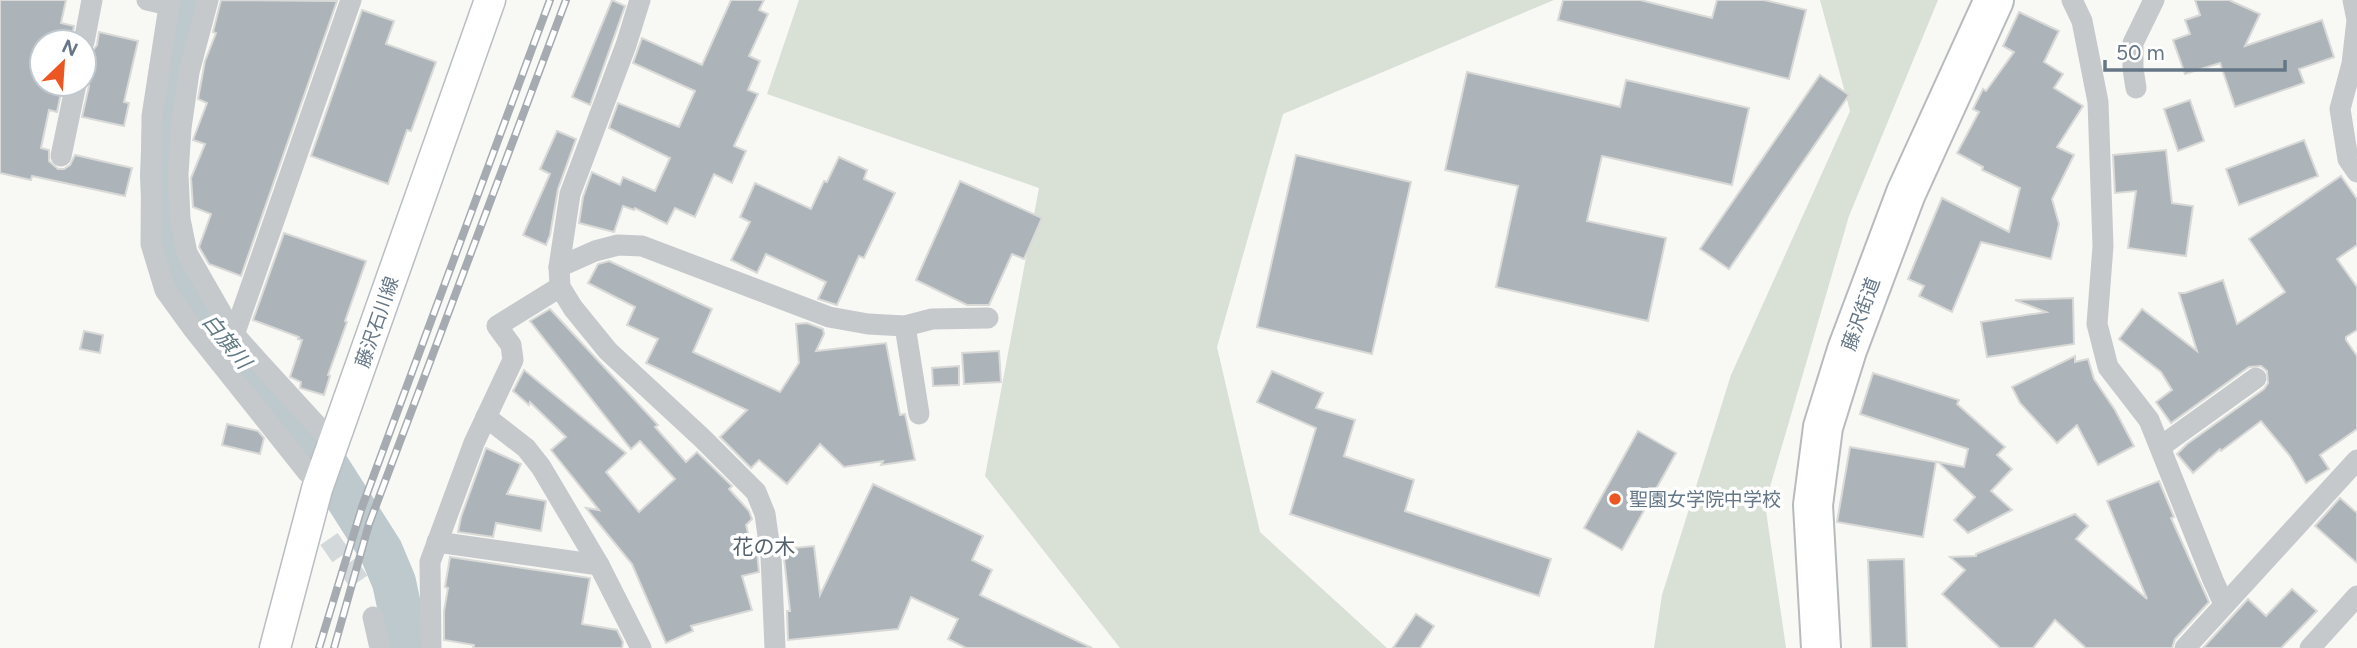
<svg xmlns="http://www.w3.org/2000/svg" width="2357" height="648" font-family="Figtree,'Noto Sans JP',sans-serif">
	<rect width="100%" height="100%" fill="#f8f8f5"/>
	<g fill="#d9e0d6">
		<path d="M799,0H1554L1283,114L1217,347L1260,532L1387,648H1120L985,476L1039,188L767,94Z"/>
		<path d="M1820,0H1938L1849,216L1765,504L1786,648H1654L1662,595L1731,375L1850,111Z"/>
	</g>
	<g fill="none" stroke-linecap="round" stroke-linejoin="round">
		<path stroke="#bdc9cd" stroke-width="44" d="M189,0L171,70L164,126L162,176L164,217L171,255L188,290L218,333L311,441L381,551L394,582L408,648"/>
	</g>
	<g fill="#acb4ba" stroke="#d9dad7" stroke-width="2">
		<path d="M0,0H66L61,23L74,26L71,42H42V84H63L57,112L49,110L41,148L49,150V161L58,169H64L70,165L75,155L132,168L125,196L32,176L31,180L0,173Z"/>
		<path d="M221,0L337,1L241,276L209,264L199,247L211,214L193,207L191,178L205,144L193,140L194,137L207,103L198,99L205,61L216,33L213,32Z"/>
		<path d="M612,0L625,6L590,105L572,97Z"/>
		<path d="M731,0H764L759,10L768,14L749,56L760,61L748,90L758,94L734,146L746,151L732,183L714,174L695,217L675,208L667,224L635,208L634,210L623,206L614,232L579,223L583,197L592,172L620,185L623,177L655,191L670,158L609,128L618,103L679,127L695,91L633,63L642,38L702,65Z"/>
		<path d="M1563,0H1640L1712,18L1717,0H1764L1806,10L1789,79L1558,20Z"/>
		<path d="M2195,0H2229L2260,14L2245,46L2322,20L2334,57L2299,69L2304,83L2235,107L2220,63L2185,74L2173,40L2190,34L2185,20L2200,15Z"/>
		<path d="M362,10L394,21L386,44L436,62L411,131L407,130L388,184L311,156Z"/>
		<path d="M2019,12L2059,31L2044,62L2063,74L2054,88L2083,106L2057,147L2074,155L2052,199L2059,224L2051,259L1981,242L1952,312L1919,296L1924,286L1908,279L1942,198L2009,232L2020,188L1982,170L1983,167L1957,153L1979,112L1973,109L1983,89L1986,91L2014,52L2003,46Z"/>
		<path d="M99,32L138,41L124,102L129,103L124,126L82,117L89,86L85,74L90,54L97,45Z"/>
		<path d="M1467,72L1620,107L1626,80L1749,108L1732,185L1602,156L1587,221L1666,238L1648,321L1496,287L1518,186L1445,170Z"/>
		<path d="M1820,75L1849,95L1729,269L1700,249Z"/>
		<path d="M2190,100L2204,141L2178,151L2164,109Z"/>
		<path d="M557,131L576,139L558,189L550,235L546,245L523,235L550,174L540,169Z"/>
		<path d="M2304,140L2318,176L2239,205L2226,169Z"/>
		<path d="M2166,150L2172,203L2193,206L2186,256L2128,248L2136,191L2115,193L2113,155Z"/>
		<path d="M1296,155L1411,182L1372,354L1257,327Z"/>
		<path d="M839,157L867,170L864,179L895,193L864,258L859,256L837,305L818,299L826,282L766,254L757,273L731,260L750,222L740,217L755,183L811,209L824,181L827,182Z"/>
		<path d="M2341,176L2357,199V245L2337,259L2357,287V330L2346,337V340L2357,356V429L2320,455L2329,469L2306,483L2290,456L2261,421L2221,451L2220,449L2193,473L2177,454L2187,444L2264,389L2268,383L2267,371L2261,366L2249,367L2171,423L2156,402L2172,390L2161,372L2119,339L2142,309L2197,351L2179,293H2185L2223,280L2237,324L2285,292L2249,239Z"/>
		<path d="M960,181L1042,218L1024,259L1012,254L989,305H967L916,280Z"/>
		<path d="M284,233L366,261L345,321L347,322L328,375L330,376L324,395L300,388L301,382L290,377L302,340L298,339L299,337L253,320Z"/>
		<path d="M609,261L712,309L693,352L780,392L799,363L796,324L807,323L823,329L824,334L816,351L886,343L900,415L905,414L915,460L881,465L883,461L844,467L820,444L787,484L759,460L751,468L720,437L747,410L646,363L658,339L627,325L635,307L588,283L598,264Z"/>
		<path d="M2073,298L2074,344L1987,357L1981,322L2046,312L2015,300Z"/>
		<path d="M550,309L658,425L655,427L686,462L697,452L732,486L729,489L749,511L752,519L746,525L753,552H757L759,572L742,576L752,610L691,626L693,631L666,643L632,564L586,508L599,510L551,450L566,437L530,402L529,405L513,391L524,370L626,453L606,472L639,512L675,479L640,441L631,449L530,321Z"/>
		<path d="M84,331L103,335L100,353L80,349Z"/>
		<path d="M999,351L1001,382L964,384L962,353Z"/>
		<path d="M2075,356V362L2088,359L2094,379L2115,410L2134,446L2098,465L2077,425L2057,443L2020,403L2012,387Z"/>
		<path d="M959,366V385L933,386L932,368Z"/>
		<path d="M1272,371L1323,393L1316,408L1355,420L1344,456L1414,480L1405,511L1551,559L1539,596L1290,514L1316,428L1257,402Z"/>
		<path d="M1873,373L1959,400L1957,404L2005,447L1997,455L2012,469L1991,491L2012,510L1968,533L1954,520L1975,497L1938,462L1964,467L1968,449L1860,414Z"/>
		<path d="M227,424L258,431L264,438L260,454L222,445Z"/>
		<path d="M1638,431L1676,453L1622,550L1584,528Z"/>
		<path d="M1850,447L1936,462L1923,537L1837,522Z"/>
		<path d="M486,448L521,464L507,494L546,501L541,531L496,523L493,537L458,532L461,517Z"/>
		<path d="M2159,481L2174,517L2171,518L2209,602L2175,639L2172,648H2086L2055,620L2033,648H2000L1942,594L1965,570L1950,557L1976,556V554L2075,514L2088,526L2076,539L2147,599L2107,501Z"/>
		<path d="M873,484L983,536L972,560L992,570L980,595L1092,648H966L948,639L958,619L911,597L898,629L788,640L787,611H790L783,549L814,546L820,595Z"/>
		<path d="M2340,498L2357,513V563L2315,526Z"/>
		<path d="M450,557L590,578L582,624L617,630L623,642L622,648H473L474,645L444,640V611L448,588L445,587Z"/>
		<path d="M1904,559L1907,648H1871L1868,560Z"/>
		<path d="M2292,589L2317,611L2281,648H2203L2248,599L2266,616Z"/>
		<path d="M1416,614L1434,626L1420,648H1393Z"/>
	</g>
	<g fill="none" stroke-linecap="round" stroke-linejoin="round">
		<path stroke="#d3d8da" stroke-width="21" stroke-dasharray="21 10" stroke-linecap="butt" d="M329,539L364,589"/>
		<g stroke="#b9bec3" stroke-width="33">
			<path id="secondary" d="M275,648L317,489L490,0"/>
		</g>
		<g stroke="#b7bbbe" stroke-width="42">
			<path id="highway" d="M1821,648L1813,505L1823,427L1847,350L1906,193L1994,0"/>
		</g>
		<g stroke="#c5c9cc" stroke-width="21">
			<path d="M147,0L169,5"/>
			<path d="M170,0L152,116L151,244L165,290L194,330L308,473"/>
			<path d="M208,0L189,72L181,128L178,174L180,219L187,253L234,335L334,444"/>
			<path d="M640,0L626,45L570,194L559,267L560,287L573,308L608,351L702,438L756,492L765,514L771,557L775,648"/>
			<path d="M2072,0L2082,21L2098,102L2103,246L2097,324L2108,367L2149,420L2213,580L2224,604"/>
			<path d="M2353,0L2357,20L2352,64L2340,109L2348,159L2357,172"/>
			<path d="M84,42L92,0"/>
			<path d="M2136,88L2133,69V43L2154,0"/>
			<path d="M61,156L76,84"/>
			<path d="M559,267L595,251L618,245L642,246L829,317L868,324L905,326L932,319L988,318"/>
			<path d="M905,326L919,414"/>
			<path d="M234,335L351,0"/>
			<path d="M486,417L526,448L541,467L599,565L641,648"/>
			<path d="M2160,447L2256,378"/>
			<path d="M437,542L599,565"/>
			<path d="M373,617L380,648"/>
			<path d="M431,648L430,562L474,443L513,360L511,345L497,326L560,287"/>
			<path d="M2185,648L2357,460"/>
			<path d="M2310,648L2357,596"/>
		</g>
		<use href="#secondary" stroke="#fff" stroke-width="30"/>
		<use href="#highway" stroke="#fff" stroke-width="38"/>
		<g stroke="#a5abb1" stroke-width="8">
			<g id="rail">
				<path d="M319,648L362,507L550,0"/>
				<path d="M334,648L369,524L566,0"/>
			</g>
		</g>
		<use href="#rail" stroke="#fff" stroke-width="5" stroke-dasharray="16" stroke-linecap="butt"/>
	</g>
	<circle fill="#eb5622" stroke="#fff" stroke-width="2.5" cx="1615" cy="499" r="7"/>
	<g text-anchor="middle" dominant-baseline="central" stroke-width="7" stroke-linejoin="round" paint-order="stroke">
		<g font-size="19" fill="#657787" stroke="#fff">
			<text transform="translate(1861 314) rotate(-70)">藤沢街道</text>
			<text transform="translate(377 322) rotate(-71)">藤沢石川線</text>
		</g>
		<g font-size="19" fill="#657787" stroke="#fff" text-anchor="start">
			<text x="1629" y="499">聖園女学院中学校</text>
		</g>
		<g font-size="21" font-style="italic" fill="#617983" stroke="#fff">
			<text transform="translate(227 341) rotate(51)">白旗川</text>
		</g>
		<g font-size="21" fill="#54616c" stroke="#fff">
			<text x="764" y="546">花の木</text>
		</g>
	</g>
	<g transform="translate(63 63) rotate(25)"><circle r="33" fill="#ffffff" stroke="#c1c9cf" stroke-width="2"/>
	<path d="M0-5L12 26L0 18L-12 26Z" fill="#eb5622"/>
	<text y="-10" font-size="19" font-weight="bold" text-anchor="middle" fill="#657787">N</text>
	</g>
	<path d="M2105 60v10h180v-10" fill="none" stroke="#657787" stroke-width="3.5"/>
	<text x="2116" y="60" font-size="21" fill="#657787" stroke="#ffffff" stroke-width="5" paint-order="stroke">50 m</text>
</svg>
